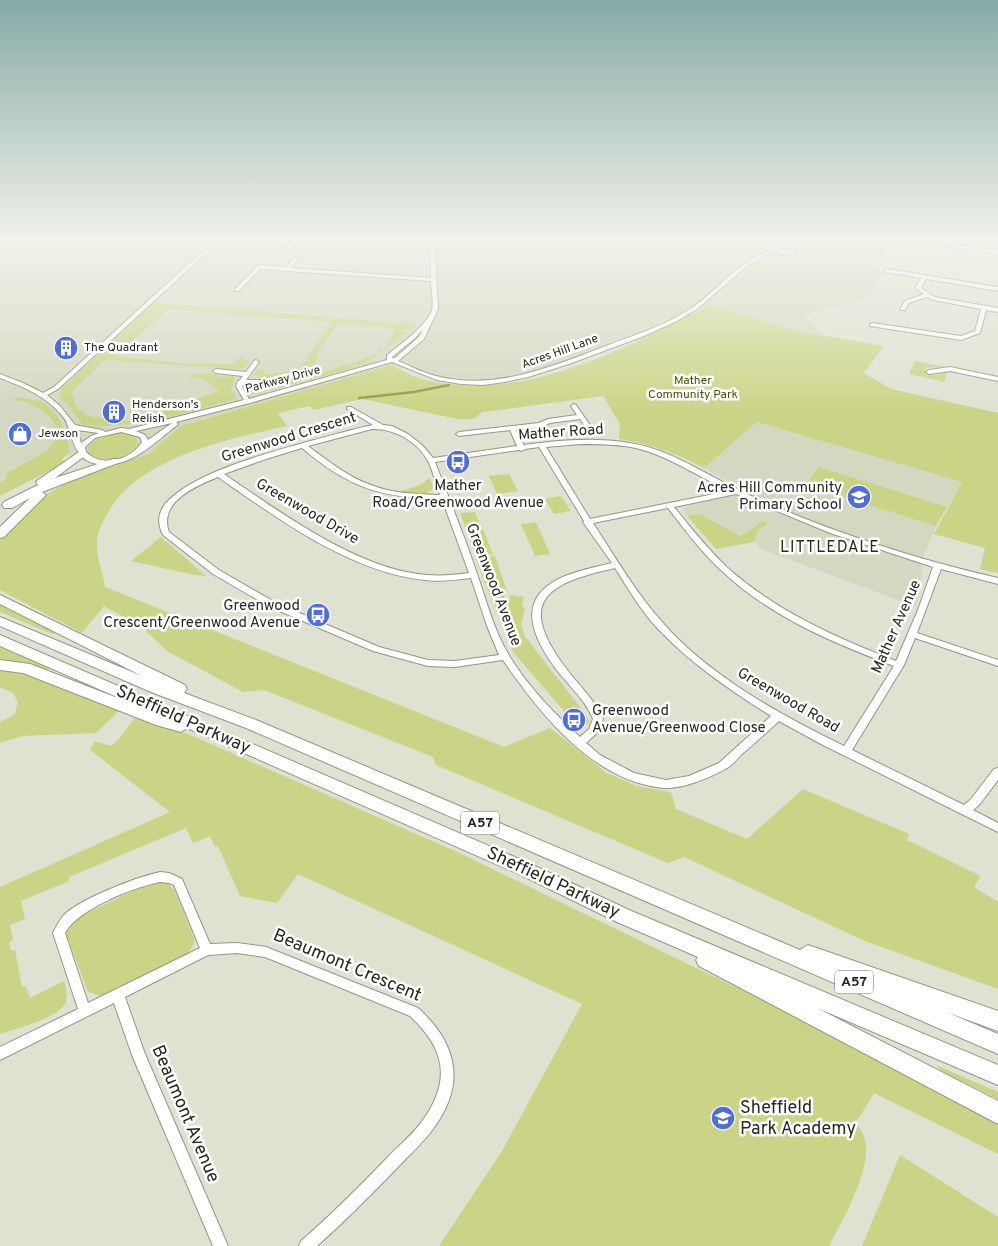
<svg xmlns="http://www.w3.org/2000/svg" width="998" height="1246" font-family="Overpass,sans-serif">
	<rect width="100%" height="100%" fill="#dfe1d1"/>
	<g fill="#d4d8c1">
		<path d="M0,238H918L913,250L888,247L884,249L881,259L870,266L885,271L866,299L803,316L826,337L791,330L698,302L678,315L549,368L486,381L452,379L391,365L181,426L149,454L126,463L105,469L68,455L47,451L12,469L0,483Z"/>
		<path d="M757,422L962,482L936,526L924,555L917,607L764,550L754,542L700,514L687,516L683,510L688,506L740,487L704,468Z"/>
	</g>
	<g fill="#cbd486">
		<path d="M154,303L416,324L411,330L403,329L401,332L408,333L367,362L346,370L254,394L249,390C257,383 269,386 279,384C301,379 324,373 346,364L348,365L378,353L379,349H384L396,329L339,323L316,353L320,354L311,368L302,374L269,380L254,375L258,369L266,370L263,375L300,369L332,322L169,309L115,356L178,363L234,364L240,357L250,362L244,368L236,369L105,360L71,392L78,411H82L86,416L90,415L91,417L131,421L144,417L150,422L95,427L82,424L70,407L59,397L62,388Z"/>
		<path d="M709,305L791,330L884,346L864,373L891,389L998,413V573L980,569L985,548L934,534L962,482L757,422L704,468C676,453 650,444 619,439L620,424L603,396L483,412L473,419H458L362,399L314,410L309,406L278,413L287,426C229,439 138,457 107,514C102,524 96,534 97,546C97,559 103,574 105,587L504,747L550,728L607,773L637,786L671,792L676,809L747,839L803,789L909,834L907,840L981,876L974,887L998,902V989L865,941L684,857L668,863L436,765L433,757L264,690L243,692L167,651L144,629L104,606L82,633L0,590V540L44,496L72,480L149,454L181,426L391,365C400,369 409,375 418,378C520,406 621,350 709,305Z"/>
		<path d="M915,361L945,367L927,368L924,370L936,375L948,371L944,382L909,374Z"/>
		<path d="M195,373L219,374L217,377L233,376L235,379L231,392L235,394L236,399L154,421L148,416L219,391L199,377L188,380Z"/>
		<path d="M19,397C27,399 39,400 45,404C59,414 69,436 69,452L62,460L67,462L0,496V483L5,479L8,472L47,451L59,436C58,415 30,400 12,400Z"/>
		<path d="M119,433L136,437L138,444C130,458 98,466 88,451V447L97,439Z"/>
		<path d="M819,467L947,507L936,526L805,485Z"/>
		<path d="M509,474L518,491L497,494L489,476Z"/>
		<path d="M430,478L433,488C426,498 409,493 398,492L418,486Z"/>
		<path d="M561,496L571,511L554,514L545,499Z"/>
		<path d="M475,512L481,527L466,529L460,513Z"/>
		<path d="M700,514L741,536L763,521L768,523L757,532L754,542L716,549L687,516Z"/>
		<path d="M536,522L550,554L535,556L521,524Z"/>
		<path d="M483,529L493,554L476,556L467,532Z"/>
		<path d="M161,537L206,576L195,575L131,561Z"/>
		<path d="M495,556L507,591L497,613L475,558Z"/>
		<path d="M511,595L524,597L522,605L525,609L521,624L524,635L583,711L590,722L584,726L569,717L513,652L500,620Z"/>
		<path d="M0,600L59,632L52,634L0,612Z"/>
		<path d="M0,644L47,665L49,668L45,670L0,661Z"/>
		<path d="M0,668L12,670L120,710L96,733L22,736L0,743V722L15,714L18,702L13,693L0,687Z"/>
		<path d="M137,716L193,736L464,855L842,1039L998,1119V1154L874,1093L859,1118L853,1122C888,1146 843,1218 829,1246H439L502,1151L582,1004L298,874L277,903L240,896L218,846L215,847L210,836L193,843L186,828L69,877V881L21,901L25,919L10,925L13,941L9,942L11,951L15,950L22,987L26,986L30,998L64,981C66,987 68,995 66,1001C63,1017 15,1029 0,1034V887L170,812L90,750L95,741L111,746C122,738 128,725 137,716Z"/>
		<path d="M154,881L167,882L175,891L195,941L188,954L101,996L88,992L66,934L78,917Z"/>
		<path d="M936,1065L998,1092V1099L943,1072Z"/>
		<path d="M900,1155L998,1217V1246H862Z"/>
	</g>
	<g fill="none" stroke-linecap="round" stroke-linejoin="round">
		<path stroke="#939b44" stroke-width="2.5" d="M359,398L414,392L449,385"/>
		<g stroke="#949687" stroke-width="2">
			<g id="minor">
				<path d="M223,238H228L201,258L58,389L47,395L60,406L75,425L102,430L105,432L121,428L129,429L244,400L236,386L238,381L240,380L243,376L216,373L213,371L216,369L246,372L254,361L256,360L259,362L246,380H264L267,382L264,384H244L242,386L249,399L387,360V355C399,346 429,323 432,310C434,301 431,290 431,281L260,269L239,291H235V289L259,265L286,267L294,258L297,260L291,268L431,278L430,238H434L438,309L424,339L398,361C412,367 426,374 440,377C498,390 553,366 606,346C636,334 667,325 693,307C720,288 740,259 773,250L771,248V247L784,244L794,246L797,251L784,255L777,252L767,255L746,267L697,309L677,321L644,336L569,364L528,377L505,382L483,385L461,384L437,380L392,362L250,403L176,422L178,424L177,425C154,443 130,469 98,464C90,463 83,459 79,453C71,443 71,429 64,418C48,397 24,387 0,378V374L23,383L43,393L54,387L197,256ZM784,247L790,248L791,250L785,251L778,248ZM423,329L419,337L395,358H392V357L415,338ZM172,423L148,440L145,435L136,431ZM77,430L99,433L91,436L81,443ZM121,432L140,437L142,442C131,460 102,468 86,452L85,447L95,438Z"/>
				<path d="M296,238H301L287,252H283V250Z"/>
				<path d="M948,239H952L954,245L998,250V254L950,247Z"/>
				<path d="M887,269L998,287V291L926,279L921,288L935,297L998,308V312L986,310L980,333L961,340L870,326V324L872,323L961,336L975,331L981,309L933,300L927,297L909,303L905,310H901L900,309L905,301L924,294L915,288L921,278L885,272L884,271Z"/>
				<path d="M950,367L998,377V381L950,371L929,374L926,372L929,370Z"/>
				<path d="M574,404L576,405L592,428L591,429H587L580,419L550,423L541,427L516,430L524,445C558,440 595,437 629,443C665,448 695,468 727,484C751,497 777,507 803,518C867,543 932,563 998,578V584L941,569L917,633L998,660V666L915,638L904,665L852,750L964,805L971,799L994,769L998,768V780L979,805L973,810L998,823V832L821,744L779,721C767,732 755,743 742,754C737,759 732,766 725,769C710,778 682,789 664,788C594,782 540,714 503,660L455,667L428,666L373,651L270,607L213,574L163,535C157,524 158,512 166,503C195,471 272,452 314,440C333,435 353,429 373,425L347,409V407H351L383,425L392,426L408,434L422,445L433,458L517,446L510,430L459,436L456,434L459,432L539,423L548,419L577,415L571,406ZM372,429C394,428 418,442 428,461C433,471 436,484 440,495C417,494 393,494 371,485C348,477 328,461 308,446ZM580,444C597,444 614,444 631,447C666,454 697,476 729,491L590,519L546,447ZM539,447L584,521L583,522L612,563C592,568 568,572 550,584C515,608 539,647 559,673C571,688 586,701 593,719L589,729L580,737C554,713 529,688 510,657C493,630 485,595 474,565C462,530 448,496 435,462L519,450L522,451L525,449ZM302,448C349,488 381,498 442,499L469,573C455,575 441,576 427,575C358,570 280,512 224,474L266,459ZM218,477C277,518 351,573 425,580C440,582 455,580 471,578L487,626L499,655L455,661L428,660L379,647L276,603L219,570L169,532C158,502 196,486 218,477ZM736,494L830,533L933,567L918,610L896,661C837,638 778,612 730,570C709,551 692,529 674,507ZM668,508C685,530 702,553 723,572C771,617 833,643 894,666L844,746C782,716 708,675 663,623C636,593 615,557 593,523ZM615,568C629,590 643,614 662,633C694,666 733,692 771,716L719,763L689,776L666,780L634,773L600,755L586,743L596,734L603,719C594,698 578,685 565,667C515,600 548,583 615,568Z"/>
				<path d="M160,872L169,873L182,879L210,944L237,943L266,947L418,1008C458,1044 466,1085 433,1129C422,1144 409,1155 397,1168C371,1195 345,1221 317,1246H299L301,1241C331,1215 359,1187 386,1159C399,1145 415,1133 425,1117C452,1077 443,1047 410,1016L265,957L237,953L208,955L125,997L145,1054L228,1246H213L132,1055L114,1003L0,1060V1047L78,1009L53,933C56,927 59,921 63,916C79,899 137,877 160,872ZM160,882L169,883L174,885L200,948L88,1003L65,933C78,909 134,887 160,882Z"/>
			</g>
		</g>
		<g stroke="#949687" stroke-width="2">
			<g id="trunk">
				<path d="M82,450L86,451V455L55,478L113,459H121L123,461L42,492L46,495L4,537L0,538V527L30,498L12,508H4L2,505L4,502L38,485L36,482L38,480Z"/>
				<path d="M0,595L185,685L187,689L184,693L256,720L800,950L808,945L998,1011V1031L946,1012L998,1034V1054L246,728L151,692L0,626V617L142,676L0,604Z"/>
				<path d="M0,635L533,865L629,910L998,1065V1085L817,1008L998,1101V1124L699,966L696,960L698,957L617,922L521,875L187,728L181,732L156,725L23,673L0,670V660L30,664L133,704L0,646Z"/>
			</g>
		</g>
		<use href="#minor" fill="#fff" fill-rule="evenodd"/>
		<use href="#trunk" fill="#fff" fill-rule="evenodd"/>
		<g stroke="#3c3d36" stroke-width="3">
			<path id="rail" d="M985,238L998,240"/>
		</g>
		<use href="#rail" stroke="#fff" stroke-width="2" stroke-dasharray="5.5" stroke-linecap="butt"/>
	</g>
	<linearGradient id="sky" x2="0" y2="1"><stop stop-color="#86aaa6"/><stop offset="0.58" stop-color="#f1f2ea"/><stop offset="1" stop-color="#f1f2ea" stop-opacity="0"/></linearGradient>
	<rect width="998" height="412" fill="url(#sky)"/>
	<defs>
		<g id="building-disc" transform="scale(1.25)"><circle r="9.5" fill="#4f6ce1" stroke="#fff"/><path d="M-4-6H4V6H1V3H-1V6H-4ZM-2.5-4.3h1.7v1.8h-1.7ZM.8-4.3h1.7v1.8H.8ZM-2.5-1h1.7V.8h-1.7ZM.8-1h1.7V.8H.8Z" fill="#fff"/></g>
		<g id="shop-disc" transform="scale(1.25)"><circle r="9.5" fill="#4f6ce1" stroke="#fff"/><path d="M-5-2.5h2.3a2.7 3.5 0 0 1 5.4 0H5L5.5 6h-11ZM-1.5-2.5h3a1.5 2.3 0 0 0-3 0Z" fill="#fff"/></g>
		<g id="bus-disc" transform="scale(1.25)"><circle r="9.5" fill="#4f6ce1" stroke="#fff"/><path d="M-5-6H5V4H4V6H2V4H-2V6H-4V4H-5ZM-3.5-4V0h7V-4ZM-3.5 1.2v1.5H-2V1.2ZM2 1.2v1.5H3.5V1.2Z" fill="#fff"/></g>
		<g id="school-disc" transform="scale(1.25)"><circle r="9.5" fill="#4f6ce1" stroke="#fff"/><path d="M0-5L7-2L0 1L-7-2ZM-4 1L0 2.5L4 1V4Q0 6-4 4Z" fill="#fff"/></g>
	</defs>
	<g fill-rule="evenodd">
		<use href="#building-disc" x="66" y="348"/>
		<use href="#building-disc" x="114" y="412"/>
		<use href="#shop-disc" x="20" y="434"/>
		<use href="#bus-disc" x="458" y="462"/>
		<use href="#school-disc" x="859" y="497"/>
		<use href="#bus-disc" x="318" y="615"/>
		<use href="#bus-disc" x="574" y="720"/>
		<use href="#school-disc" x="723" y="1118"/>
	</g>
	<g text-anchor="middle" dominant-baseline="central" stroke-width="5" stroke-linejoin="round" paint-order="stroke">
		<g font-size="12" fill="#272822" stroke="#fff" text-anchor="start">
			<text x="84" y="348">The Quadrant</text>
			<text x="132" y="405">Henderson's<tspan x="132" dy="14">Relish</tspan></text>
			<text x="38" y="434">Jewson</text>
		</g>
		<g font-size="12" fill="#272822" stroke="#fff">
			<text transform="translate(560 352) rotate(-20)">Acres Hill Lane</text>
			<text transform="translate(283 380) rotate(-15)">Parkway Drive</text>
		</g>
		<g font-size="12" fill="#4c510f" stroke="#fff">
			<text x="693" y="381">Mather<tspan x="693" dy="14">Community Park</tspan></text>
		</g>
		<g fill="#fff" stroke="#686864" stroke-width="1">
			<rect x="461" y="811.5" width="38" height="23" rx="4"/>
			<rect x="835" y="970.5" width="38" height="23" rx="4"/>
		</g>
		<g font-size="14" font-weight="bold" fill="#272822">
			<text x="480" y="823">A57</text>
			<text x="854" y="982">A57</text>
		</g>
		<g font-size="15" fill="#272822" stroke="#fff">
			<text transform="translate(561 433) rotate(-4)">Mather Road</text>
			<text transform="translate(289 438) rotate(-17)">Greenwood Crescent</text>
			<text transform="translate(307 512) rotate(30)">Greenwood Drive</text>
			<text transform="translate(493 585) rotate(69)">Greenwood Avenue</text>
			<text transform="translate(897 627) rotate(-66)">Mather Avenue</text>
			<text transform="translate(788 701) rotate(30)">Greenwood Road</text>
		</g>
		<g font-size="15" fill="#272822" stroke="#fff" text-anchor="end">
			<text x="458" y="486" text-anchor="middle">Mather<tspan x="458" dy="17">Road/Greenwood Avenue</tspan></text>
			<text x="842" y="488">Acres Hill Community<tspan x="842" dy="17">Primary School</tspan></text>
			<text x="300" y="606">Greenwood<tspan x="300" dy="17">Crescent/Greenwood Avenue</tspan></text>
			<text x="592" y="711" text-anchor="start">Greenwood<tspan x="592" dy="17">Avenue/Greenwood Close</tspan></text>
		</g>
		<g font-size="16" letter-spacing="1" fill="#292a1e" stroke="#fff">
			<text x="830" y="548">LITTLEDALE</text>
		</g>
		<g font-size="18" fill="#272822" stroke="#fff">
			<text transform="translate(183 720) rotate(24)">Sheffield Parkway</text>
			<text transform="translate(553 883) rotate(25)">Sheffield Parkway</text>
			<text transform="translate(347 966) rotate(23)">Beaumont Crescent</text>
			<text transform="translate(185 1114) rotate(67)">Beaumont Avenue</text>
		</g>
		<g font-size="18" fill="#272822" stroke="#fff" text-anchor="start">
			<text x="740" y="1108">Sheffield<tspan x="740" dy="21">Park Academy</tspan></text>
		</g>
	</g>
</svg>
